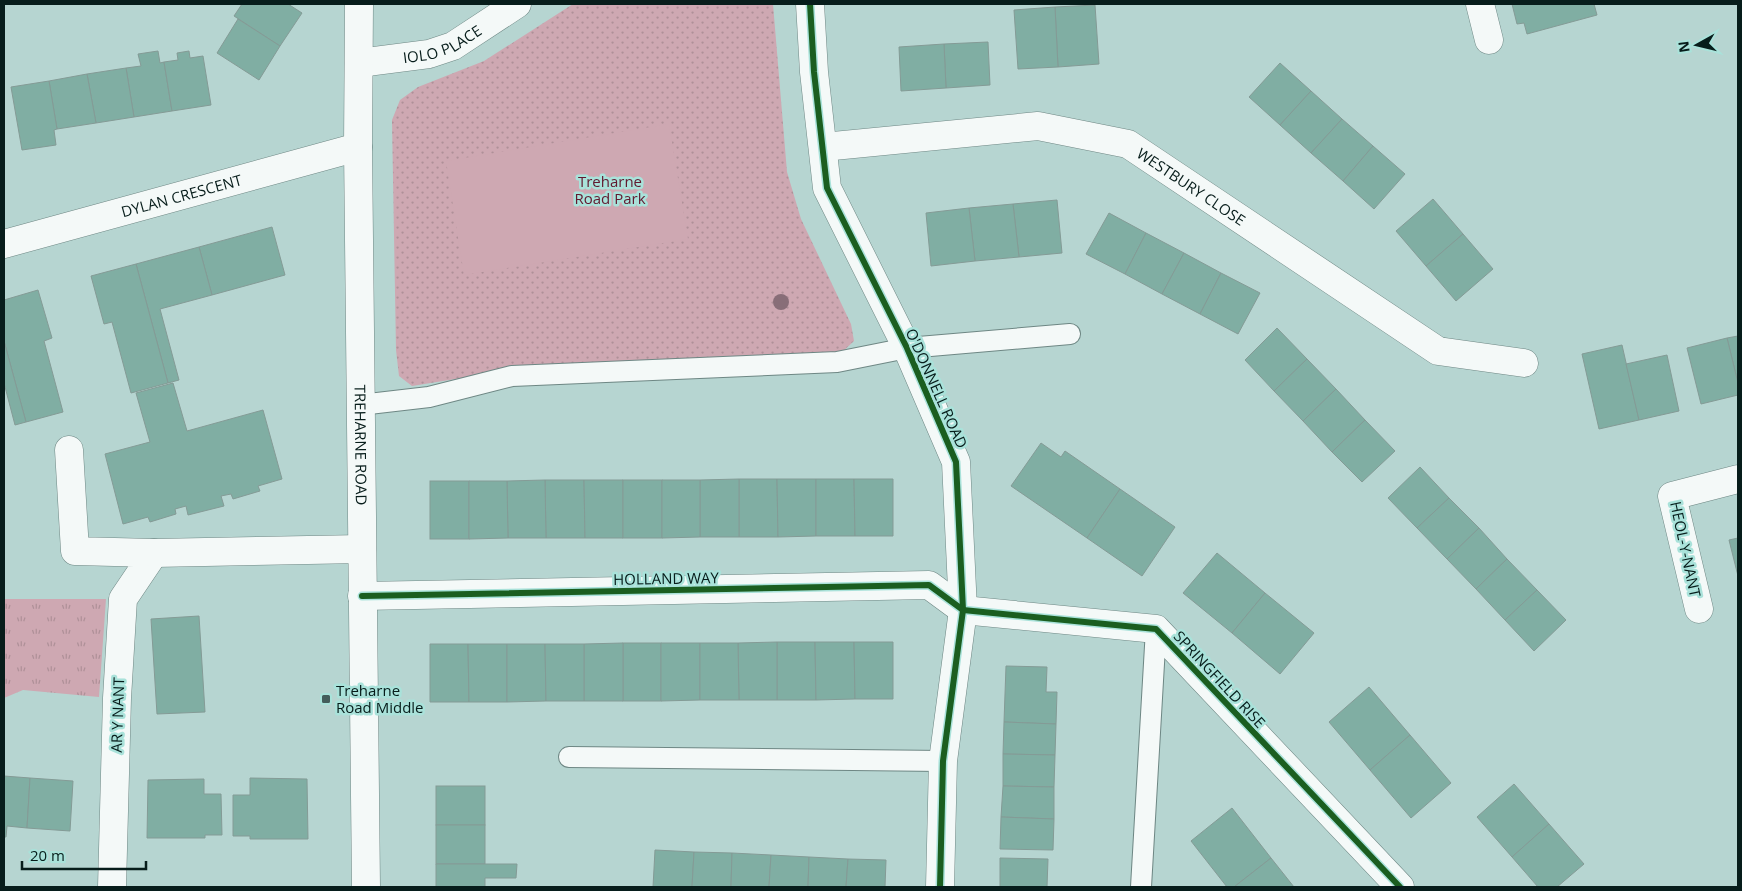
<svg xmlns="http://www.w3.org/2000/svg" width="1742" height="891" font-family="'Open Sans',sans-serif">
	<defs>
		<pattern id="grass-tufts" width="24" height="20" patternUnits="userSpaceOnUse" patternTransform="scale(1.25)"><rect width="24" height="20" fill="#cea8b2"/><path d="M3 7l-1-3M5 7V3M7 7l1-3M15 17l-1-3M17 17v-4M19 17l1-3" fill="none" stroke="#af9098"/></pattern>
		<pattern id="park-dots" width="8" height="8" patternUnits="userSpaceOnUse" patternTransform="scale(1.25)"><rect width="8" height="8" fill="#cea8b2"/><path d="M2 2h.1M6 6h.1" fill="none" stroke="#af9098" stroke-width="1.8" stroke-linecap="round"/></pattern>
	</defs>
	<rect width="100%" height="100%" fill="#b6d5d1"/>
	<path fill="url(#grass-tufts)" d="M4,599H106L99,697L23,690L4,698Z"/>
	<path fill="url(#park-dots)" d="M573,4H773L787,172L801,219L851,324L854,341L838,356L517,369L412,386L399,376L396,350L392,120L400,100L418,87L484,61Z"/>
	<path fill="#cea8b2" d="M669,124L688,239L464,275L446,161Z"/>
	<g fill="#80aea3" stroke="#849b96">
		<path d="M242,4H288L302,13L280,46L234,16Z"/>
		<path d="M1512,4H1594L1597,15L1527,34L1524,23L1517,24Z"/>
		<path d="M1095,5L1099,64L1058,67L1055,7Z"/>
		<path d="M1055,7L1058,67L1018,69L1014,10Z"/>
		<path d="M238,19L280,46L259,80L217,53Z"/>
		<path d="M988,42L990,85L946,88L944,44Z"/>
		<path d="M944,44L946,88L901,91L899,47Z"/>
		<path d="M158,51L160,63L164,62L172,111L134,117L126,68L141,66L138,54Z"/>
		<path d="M189,51L190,58L203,56L211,105L172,111L164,62L178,60L177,53Z"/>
		<path d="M1280,63L1311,91L1280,125L1249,97Z"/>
		<path d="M126,68L134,117L96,123L87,74Z"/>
		<path d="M87,74L96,123L57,129L49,81Z"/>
		<path d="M49,81L57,129L54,130L56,145L22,150L11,87Z"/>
		<path d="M1311,91L1342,119L1311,153L1280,125Z"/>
		<path d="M1342,119L1373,146L1343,181L1311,153Z"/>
		<path d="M1373,146L1405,174L1374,209L1343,181Z"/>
		<path d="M1433,199L1463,234L1426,266L1396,231Z"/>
		<path d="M1057,200L1062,253L1019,257L1013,204Z"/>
		<path d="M1013,204L1019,257L975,261L969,208Z"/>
		<path d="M969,208L975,261L931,266L926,213Z"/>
		<path d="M1109,213L1146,233L1125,274L1086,254Z"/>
		<path d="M272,227L285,275L212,295L199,247Z"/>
		<path d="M1146,233L1184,253L1162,294L1125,274Z"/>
		<path d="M1463,234L1493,269L1456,301L1426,266Z"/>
		<path d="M199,247L212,295L160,309L179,380L168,383L136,264Z"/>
		<path d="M1184,253L1221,273L1200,314L1162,294Z"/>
		<path d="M136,264L168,383L131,393L112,322L104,324L91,276Z"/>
		<path d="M1221,273L1260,293L1238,334L1200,314Z"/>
		<path d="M38,290L52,338L44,341L63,412L26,422L4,341V300Z"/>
		<path d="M1277,328L1307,359L1274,391L1245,360Z"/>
		<path d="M1738,336V383L1727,338Z"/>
		<path d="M1727,338L1738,383V395L1701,404L1687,348Z"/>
		<path d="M4,341L26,422L15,425L4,383Z"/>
		<path d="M1622,345L1639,420L1599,429L1582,354Z"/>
		<path d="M1667,355L1679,411L1639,420L1626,364Z"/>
		<path d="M1307,359L1336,389L1303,421L1274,391Z"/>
		<path d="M173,383L187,431L263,410L282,479L258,486L260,491L233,499L231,494L221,496L224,506L188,515L186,506L175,509L176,514L150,522L148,517L123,524L105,454L150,442L136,393Z"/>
		<path d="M1336,389L1365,420L1332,452L1303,421Z"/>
		<path d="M1365,420L1395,451L1362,482L1332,452Z"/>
		<path d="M1041,443L1061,457L1065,451L1120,489L1087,538L1011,486Z"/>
		<path d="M1420,467L1449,498L1417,528L1388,498Z"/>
		<path d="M739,479H777L778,537H739Z"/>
		<path d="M739,479V537H700V480Z"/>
		<path d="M777,479H816V536L778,537Z"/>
		<path d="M816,479H854L855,536H816Z"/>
		<path d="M854,479H893V536H855Z"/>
		<path d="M545,480H584L585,538H546Z"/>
		<path d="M545,480L546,538H508L507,481Z"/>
		<path d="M584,480H623V538H585Z"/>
		<rect x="623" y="480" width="39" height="58"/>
		<path d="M662,480H700V537L662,538Z"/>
		<rect x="430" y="481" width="39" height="58"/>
		<path d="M469,481H507L508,538L469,539Z"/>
		<path d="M1120,489L1175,527L1142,576L1087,538Z"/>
		<path d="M1449,498L1479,528L1447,559L1417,528Z"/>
		<path d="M1479,528L1507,559L1476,589L1447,559Z"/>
		<path d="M1738,538V576L1729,540Z"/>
		<path d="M1217,553L1265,593L1232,633L1183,593Z"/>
		<path d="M1507,559L1537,590L1505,620L1476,589Z"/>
		<path d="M1537,590L1566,620L1534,651L1505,620Z"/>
		<path d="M1265,593L1314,633L1280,674L1232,633Z"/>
		<path d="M199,616L205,712L157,714L151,619Z"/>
		<path d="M777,642H815L816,700H777Z"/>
		<path d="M777,642V700H739L738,643Z"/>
		<path d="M815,642H854L855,699L816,700Z"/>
		<path d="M854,642H893V699H855Z"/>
		<rect x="623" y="643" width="38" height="58"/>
		<path d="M623,643V701H584V644Z"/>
		<path d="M661,643H700V700L661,701Z"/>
		<path d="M700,643H738L739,700H700Z"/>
		<path d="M430,644H468L469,702H430Z"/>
		<path d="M468,644H507V702H469Z"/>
		<path d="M507,644H545L546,701L507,702Z"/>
		<path d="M545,644H584V701H546Z"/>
		<path d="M1006,666L1047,667L1046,692H1057L1056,724L1004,722Z"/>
		<path d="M1369,687L1410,735L1370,770L1329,722Z"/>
		<path d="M1004,722L1056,724L1055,755L1003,754Z"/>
		<path d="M1410,735L1451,783L1411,818L1370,770Z"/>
		<path d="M1003,754L1055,755L1054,787L1003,786Z"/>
		<path d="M4,776L30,778L27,828L7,826L6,837H4Z"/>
		<path d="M30,778L73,781L70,831L27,828Z"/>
		<path d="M250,778L307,779L308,839H250V836H233V795H250Z"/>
		<path d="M204,779V794H221L222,835H205V838H147L148,780Z"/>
		<path d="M1514,784L1549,824L1512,857L1477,817Z"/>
		<rect x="436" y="786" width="49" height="39"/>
		<path d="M1003,786L1054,787V819L1001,817Z"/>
		<path d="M1232,808L1271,858L1234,887H1227L1191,841Z"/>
		<path d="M1001,817L1054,819L1053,850L1000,849Z"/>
		<path d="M1549,824L1584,864L1557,887H1538L1512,857Z"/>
		<rect x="436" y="825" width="49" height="39"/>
		<path d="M655,850L694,852L692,887H653Z"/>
		<path d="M694,852L732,853L731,887H692Z"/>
		<path d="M732,853L771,855L769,887H731Z"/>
		<path d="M771,855L809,857L808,887H769Z"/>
		<path d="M809,857L848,859L846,887H808Z"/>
		<path d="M1000,858L1048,859L1047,887H1000Z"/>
		<path d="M1271,858L1294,887H1234Z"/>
		<path d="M848,859L886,860L885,887H846Z"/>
		<path d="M436,864H517L516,878H485V887H436Z"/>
	</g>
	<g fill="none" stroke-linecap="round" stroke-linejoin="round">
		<g stroke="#6e8784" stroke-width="22">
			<g id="service">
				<path d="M360,405L429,397L512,376L837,362L907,348L1070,334"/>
				<path d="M569,757L943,761"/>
				<path d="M1141,887L1156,629"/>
			</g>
		</g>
		<g stroke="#6e8784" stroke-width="29">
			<g id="minor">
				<path d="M810,4L814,72L827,188L907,348L956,462L963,610L943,761L940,887"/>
				<path d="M1480,4L1489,40"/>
				<path id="s1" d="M359,63L429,54L453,46L517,4"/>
				<path id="s2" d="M823,147L1038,126L1128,144L1438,351L1524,363"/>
				<path id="s3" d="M4,244L358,147"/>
				<path d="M69,450L75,551L154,553L123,599L117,698L112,887"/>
				<path d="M154,553L362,549"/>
				<path d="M362,596L929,585L963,610L1156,629L1400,887"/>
				<path d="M1699,609L1672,496L1738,479"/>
			</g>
		</g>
		<g stroke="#6e8784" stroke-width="29">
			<g id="tertiary">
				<path id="s4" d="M359,4L358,147L366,887"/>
			</g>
		</g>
		<use href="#service" stroke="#f4f9f8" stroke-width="20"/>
		<use href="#minor" stroke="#f4f9f8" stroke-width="28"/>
		<use href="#tertiary" stroke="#f4f9f8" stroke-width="28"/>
		<g stroke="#a9e2da" stroke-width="9">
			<g id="cycleway">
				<path d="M810,4L814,72L827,188L907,348L956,462L963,610L943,761L940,887"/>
				<path d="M362,596L929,585L963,610L1156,629L1400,887"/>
			</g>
		</g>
		<use href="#cycleway" stroke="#1b5e20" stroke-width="6"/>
	</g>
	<circle fill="#886e78" cx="781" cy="302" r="8"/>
	<rect fill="#445d5b" stroke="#a9e2da" stroke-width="2" x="321" y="694" width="10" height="10" rx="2.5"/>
	<g text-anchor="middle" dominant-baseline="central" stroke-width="5" stroke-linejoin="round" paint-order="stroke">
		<g font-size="15" fill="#071d1b" stroke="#a9e2da">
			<text stroke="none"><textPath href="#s1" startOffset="86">IOLO PLACE</textPath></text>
			<text stroke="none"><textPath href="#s2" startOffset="384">WESTBURY CLOSE</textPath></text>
			<text stroke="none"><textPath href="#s3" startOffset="184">DYLAN CRESCENT</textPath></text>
			<text transform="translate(937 388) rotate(66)">O'DONNELL ROAD</text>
			<text stroke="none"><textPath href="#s4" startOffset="441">TREHARNE ROAD</textPath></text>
			<text transform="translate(1686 549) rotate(78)">HEOL-Y-NANT</text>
			<text transform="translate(666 578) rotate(-1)">HOLLAND WAY</text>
			<text transform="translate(1220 679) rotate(47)">SPRINGFIELD RISE</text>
			<text transform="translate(117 715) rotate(-88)">AR Y NANT</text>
		</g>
		<g font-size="15" fill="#62192f" stroke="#a9e2da">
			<text x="610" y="181">Treharne<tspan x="610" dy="17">Road Park</tspan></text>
		</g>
		<g font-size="15" fill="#071d1b" stroke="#a9e2da" text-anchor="start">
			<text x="336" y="690">Treharne<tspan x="336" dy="17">Road Middle</tspan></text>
		</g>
	</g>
	<rect width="1742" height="891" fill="none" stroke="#071d1b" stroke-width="10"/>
	<g transform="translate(1697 45) rotate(262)" stroke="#a9e2da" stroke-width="4" paint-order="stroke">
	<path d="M0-4L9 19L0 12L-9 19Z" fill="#071d1b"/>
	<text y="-8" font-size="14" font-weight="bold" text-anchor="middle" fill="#071d1b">N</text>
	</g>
	<path d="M22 861v8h124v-8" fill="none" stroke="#071d1b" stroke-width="2.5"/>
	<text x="30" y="861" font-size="15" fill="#071d1b" stroke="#a9e2da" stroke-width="4" paint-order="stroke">20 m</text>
</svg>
